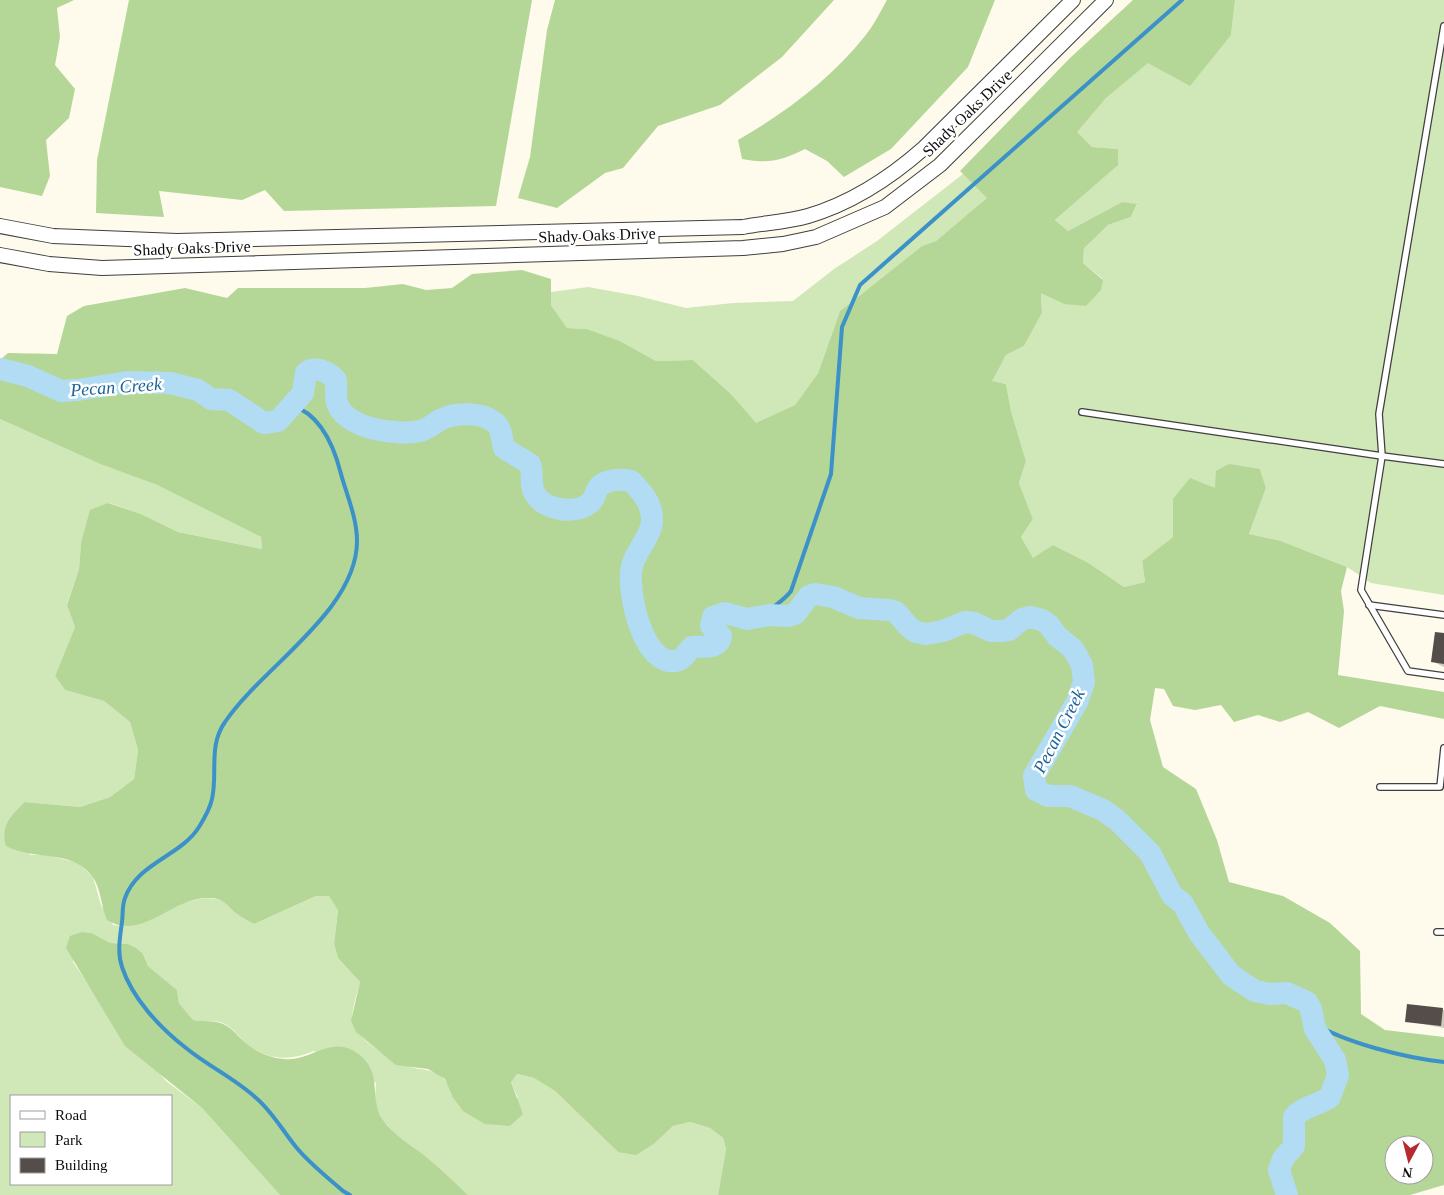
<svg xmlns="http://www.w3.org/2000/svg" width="1444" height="1195" font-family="Georgia,serif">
	<rect width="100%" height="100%" fill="#fefbec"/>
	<g fill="#d0e7b7" fill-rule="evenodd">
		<path d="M1235,0H1444V595L1371,583L1347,567L1281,541L1249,534L1266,488L1260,469L1216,488L1173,499V537L1142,561L1145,582L1124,587L1087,562L1053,545L1033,559L1021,537L1033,519L1019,483L1026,461L1011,411L1006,384L991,381L1006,355L1024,346L1042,313L1041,292L1064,304L1103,279L1083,263L1084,244L1108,225L1131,217L1137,205L1122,202L1068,231L1055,220L1104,177L1117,149L1092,147L1076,132L1106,98L1148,62L1231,35Z"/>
		<path d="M963,174L988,198L936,241L922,246L840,311L818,373L795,405L756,424L731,394L693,360L656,361L620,341L587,329L567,328L551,305V292L588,287L638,296L686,308L733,303L793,301L834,269L877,241Z"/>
		<path d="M0,419L100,464L157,485L261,537L262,549L178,532L141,514L109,503L81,543L79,569L67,604L75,627L55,676L65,690L104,701L130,722L138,750L134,779L110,797L80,807L25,802L30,855H46L79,863L93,877L101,905L113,925C153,932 184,887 224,901C230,903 232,910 237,914C242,918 249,921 254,924L316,896H329L338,909L334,944L338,958L360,982C357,994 352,1008 352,1020C352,1038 396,1062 411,1067C424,1071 431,1068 443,1078C448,1082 449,1090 452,1096L518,1098L511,1082L516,1074L534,1078L555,1091L618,1152L655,1143L673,1126L690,1122L710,1128L723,1138L726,1149L718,1195H468L439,1169L394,1133L382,1119L375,1104L376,1083L314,1051C290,1061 265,1061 245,1042C237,1035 231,1025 220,1022C212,1020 202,1022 193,1020L179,1003L177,990L148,966L143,954L128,944L110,943L92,933L82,932L73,962L96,996L166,1081L202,1108L280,1195H0ZM11,1096H171V1184H11Z"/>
	</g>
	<g fill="#b4d797" fill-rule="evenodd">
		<path d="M0,0H74L57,8L60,37L55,65L75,89L69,118L46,140L50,176L42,196L0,187Z"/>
		<path d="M129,0H532L496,206L284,211L265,190L242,200L159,191L164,217L96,213L97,160Z"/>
		<path d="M555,0H834L782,57L720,105L658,126L623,168L605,173L557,208L518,198L530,157L547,30Z"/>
		<path d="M887,0H995L968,67L891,149L844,177L827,161L805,149C780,161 770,164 742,159L738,140C785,113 831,79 865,36C874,25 880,12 887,0Z"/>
		<path d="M1133,0H1235L1231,35L1190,86L1148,63L1106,98L1077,132L1092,147L1118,149V165L1055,220L1068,231L1122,202L1137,204L1131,217L1108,225L1084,248L1083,263L1103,280L1101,290L1086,306L1064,304L1041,293L1042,313L1024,346L1006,355L992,381L1006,384L1011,411L1026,461L1019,483L1033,519L1021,537L1033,558L1053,545L1087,562L1124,587L1145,582L1142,561L1173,537V499L1190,478L1215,488L1216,471L1229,464L1260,469L1266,488L1249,534L1281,541L1347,567L1341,591L1344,611L1338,675L1444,692V719L1380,706L1339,728L1308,712L1280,722L1258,715L1234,722L1221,705L1195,710L1173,706L1164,689L1155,688L1150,720L1163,767L1196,789L1217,840L1229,882L1283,896L1330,923L1360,951L1361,1014L1385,1030L1444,1037V1185L1410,1195H718L726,1149L723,1138L710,1128L690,1122L673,1126L655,1143L636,1155L618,1152L555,1091L534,1078L517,1074L511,1082L523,1114L510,1126L485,1124L463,1111L452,1096L445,1079L428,1069L396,1065L356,1032L351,1021L360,982L338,958L334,944L338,910L329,896H316L254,924C249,921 242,918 237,914C227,906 225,898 209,898C174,896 141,942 107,920C101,907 101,887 92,876C72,849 34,861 6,846C0,825 11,816 25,802L80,807L110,797L134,779L138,750L130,722L104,701L65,690L55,676L75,627L67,605L79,569L81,543L90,510L108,503L141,514L178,532L262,549L261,537L157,485L100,464L0,419V360L8,353L57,354L67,316L84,306L185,288L227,298L238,288H365L403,284L426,290L452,288L472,274L522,270L551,279V305L567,328L587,329L620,341L656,361L693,360L731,394L756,423L795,405L818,373L840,311L922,246L936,241L987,198L960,171L1070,58ZM1394,1145H1424V1175H1394Z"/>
		<path d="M82,932L92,933L110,943L128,944L136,948L143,954L148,966L177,990L179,1003L193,1020C202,1022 215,1020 223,1024C233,1028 237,1036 246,1043C256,1052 270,1058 284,1059C313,1062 333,1031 362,1057C382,1075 369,1100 383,1120C394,1136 411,1145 426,1157C441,1169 454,1182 468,1195H280L202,1108L125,1046L66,948L70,936Z"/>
	</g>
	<g fill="#0003">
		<path d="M1444,635V667L1432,661Z"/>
		<path d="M1408,1005L1444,1010V1028L1406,1021Z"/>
	</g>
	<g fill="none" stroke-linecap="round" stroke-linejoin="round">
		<g stroke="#3c91c8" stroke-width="4">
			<path d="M291,405C321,414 334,446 341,474C347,496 357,518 357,541C357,611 262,667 225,722C208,746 218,773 212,799C210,808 204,819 199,827C181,856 137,863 125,898C122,905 123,915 122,922C120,937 117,952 122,967C132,998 160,1028 186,1048C208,1066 234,1078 255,1097C272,1111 282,1130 296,1147C309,1163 327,1177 343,1191L350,1195"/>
			<path d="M763,616C772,606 783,602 791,591L831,474L842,327L860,285L1182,0"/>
			<path d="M1313,1023C1346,1043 1406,1058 1444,1062"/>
		</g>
		<path stroke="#b2dcf4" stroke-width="22" d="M0,369L28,376L61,391L78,390L127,382L170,383L198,390L211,399L229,400L264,423L278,421L303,393L306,373C315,365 329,372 336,380C337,388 335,396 337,403C346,429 397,436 420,431C428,429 433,424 440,420C455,412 486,411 498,426C502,432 502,441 504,448L530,464C534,474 529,485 535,494C545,511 577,515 591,502C596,497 595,489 601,485C610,479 621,479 631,481C641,491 651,502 652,517C653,536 636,549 632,566C626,588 643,672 679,660C685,658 687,651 692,647C703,646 719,650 721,636L711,626L713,617L725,613L747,619L769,615L787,616L795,614L809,596L815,594L833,597L859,608L889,610L896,612L909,627L916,632L926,634L943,631L965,622L974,623L991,631H1001L1009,630L1022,619L1030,617L1042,620L1049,625L1057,636L1073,649L1082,665L1084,682L1077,702L1034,776L1036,790L1048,796H1070L1103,810L1117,820L1150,853L1172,895L1183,904L1199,933L1231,975L1255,991L1270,994L1287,993L1307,1002L1311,1009L1315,1029L1335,1060L1338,1075L1330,1097C1319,1105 1302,1107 1294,1117V1146L1283,1159L1279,1170L1287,1195"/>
	</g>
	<g fill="#544d49">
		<path d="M1435,632L1444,633V664L1431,662Z"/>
		<path d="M1407,1004L1443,1008L1441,1026L1405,1022Z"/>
	</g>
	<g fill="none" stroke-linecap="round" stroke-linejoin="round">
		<g stroke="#3f3f3f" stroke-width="8">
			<g id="service">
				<path d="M1082,412L1382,456L1379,414L1444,26"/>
				<path d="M1444,464L1382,456L1361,590L1408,671L1444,676"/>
				<path d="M1369,605L1444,615"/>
				<path d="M1380,787H1440L1444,748"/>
				<path d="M1437,932H1444"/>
			</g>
		</g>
		<g stroke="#3f3f3f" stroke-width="13">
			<path id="minor" d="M653,228V251"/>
		</g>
		<g stroke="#3f3f3f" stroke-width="16">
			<g id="tertiary">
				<path d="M0,226L53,236L177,241L743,227C764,223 787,222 808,216C852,203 890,178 924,148L1073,0"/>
				<path d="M0,255L49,264L102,268L743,248L783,244L816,237L885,207L940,165L1106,0"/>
			</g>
		</g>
		<use href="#service" stroke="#fff" stroke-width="5.5"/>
		<use href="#minor" stroke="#fff" stroke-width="11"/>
		<use href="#tertiary" stroke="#fff" stroke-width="14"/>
	</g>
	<g text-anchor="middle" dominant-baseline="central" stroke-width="5" stroke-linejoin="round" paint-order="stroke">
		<g font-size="16" fill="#0c0c0c" stroke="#fff">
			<text transform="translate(967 113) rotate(-44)">Shady Oaks Drive</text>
			<text transform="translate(597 235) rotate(-2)">Shady Oaks Drive</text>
			<text transform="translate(192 248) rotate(-2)">Shady Oaks Drive</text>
		</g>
		<g font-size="18" font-style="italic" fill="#1a6299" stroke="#fff">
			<text transform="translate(116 387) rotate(-4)">Pecan Creek</text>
			<text transform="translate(1059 731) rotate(-63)">Pecan Creek</text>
		</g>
	</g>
	<rect x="10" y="1095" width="162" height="90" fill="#ffffff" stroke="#9e9e9e"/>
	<rect x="20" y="1111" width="25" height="8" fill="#ffffff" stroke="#9e9e9e"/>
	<text x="55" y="1120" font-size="15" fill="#0c0c0c">Road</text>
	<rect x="20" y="1132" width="25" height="15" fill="#d0e7b7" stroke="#9e9e9e"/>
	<text x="55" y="1145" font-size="15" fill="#0c0c0c">Park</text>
	<rect x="20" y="1158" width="25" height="15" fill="#544d49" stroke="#9e9e9e"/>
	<text x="55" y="1170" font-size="15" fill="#0c0c0c">Building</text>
	<g transform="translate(1409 1160) rotate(187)"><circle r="24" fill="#ffffff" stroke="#9e9e9e"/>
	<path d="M0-4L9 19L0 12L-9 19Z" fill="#b72930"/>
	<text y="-8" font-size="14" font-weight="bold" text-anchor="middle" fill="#0c0c0c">N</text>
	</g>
</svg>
